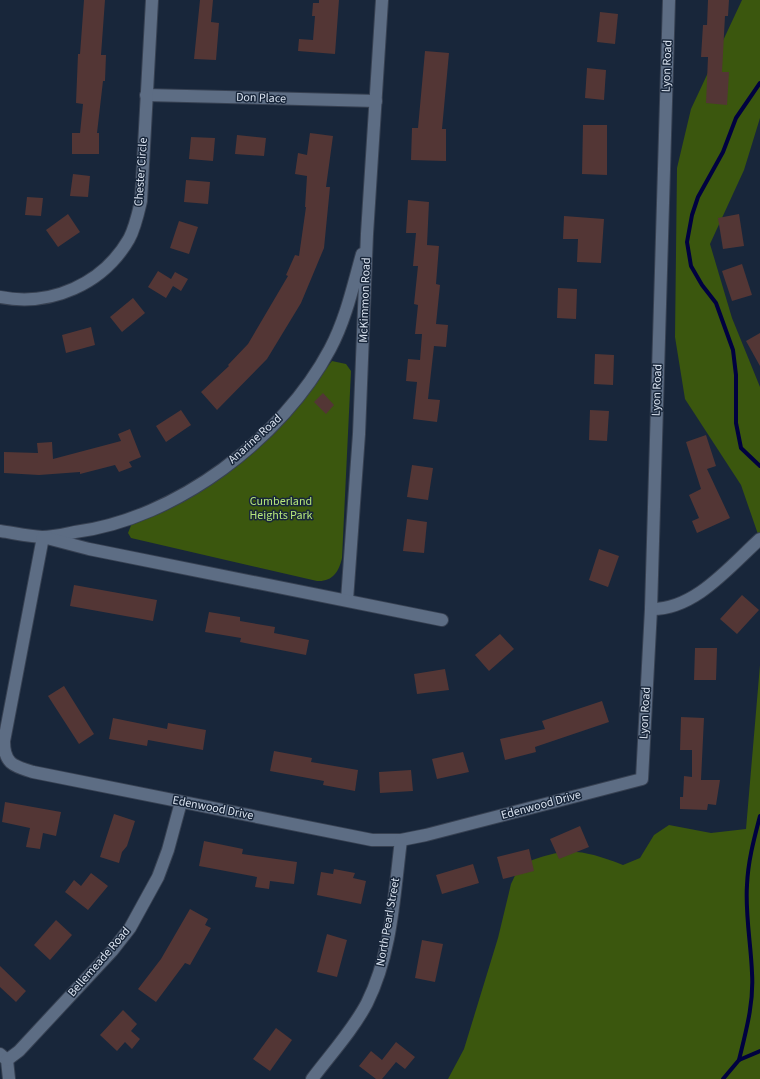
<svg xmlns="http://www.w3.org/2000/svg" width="760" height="1079" font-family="'Source Sans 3',sans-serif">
	<rect width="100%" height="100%" fill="#18263a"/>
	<g fill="#3b570e">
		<path d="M742,0H760V118L744,170L710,244L732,318L760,387V540L741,485L685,399L675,337L677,168L691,109Z"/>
		<path d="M332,361L346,364L351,371L342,558C339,572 332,582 317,581L131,538L128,533L134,518L198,489L316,382Z"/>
		<path d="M760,665V1079H448L464,1049L498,938L511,884L520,865C565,847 578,848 623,865L640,858L654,835L669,825L711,833L746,829Z"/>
	</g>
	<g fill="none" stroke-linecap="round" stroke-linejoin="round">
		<g stroke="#000140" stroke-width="4">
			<path d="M760,83L736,118L723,152L698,197L692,215L687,242L691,266L702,285L716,303L733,350L736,375V423L741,448L760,466"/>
			<path d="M739,1060C746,1031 754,1003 752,973C751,944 745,914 747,885C748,861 754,839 760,816"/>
			<path d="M723,1079L739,1060L760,1051"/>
		</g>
	</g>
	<g fill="#533635">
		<path d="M84,0H105L101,55H106L105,81H103L97,133H99V154H72V133H80L83,104L76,103L78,54H80Z"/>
		<path d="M200,0H213L211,22L219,23L216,60L194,59Z"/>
		<path d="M319,0H339L335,54L298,51L299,39L313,40L315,16H312L313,3H319Z"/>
		<path d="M708,0H729L728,16H725L722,72H729L727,105L706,103L708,57H701L703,25H707Z"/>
		<path d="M600,12L618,14L615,44L597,42Z"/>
		<path d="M425,51L449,53L442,129H446V161L411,160L412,128H418Z"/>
		<path d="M587,68L606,70L604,100L585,98Z"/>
		<path d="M583,125H607V175L582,174Z"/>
		<path d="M310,133L333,136L326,187H330L324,248L301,303L267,359L217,410L201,392L229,366L228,365L248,344L288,276L286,275L295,255L299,256L306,207H305L307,176L295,174L298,153L307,155Z"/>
		<path d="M237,135L266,138L264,156L235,154Z"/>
		<path d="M191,137L215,138L213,161L189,159Z"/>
		<path d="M73,174L90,176L88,197L70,196Z"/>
		<path d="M186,180L210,182L208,204L184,202Z"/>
		<path d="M27,197L43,198L41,216L25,215Z"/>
		<path d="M408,200L429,202L427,245L439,246L436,284L440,285L436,324L448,325L446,347L434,346L428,399L440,400L437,422L413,419L417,382L406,381L408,359L420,360L422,334H415L418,305L414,304L418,266H413L416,233H406Z"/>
		<path d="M68,214L80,232L58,247L46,230Z"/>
		<path d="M739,214L744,246L723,249L718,218Z"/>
		<path d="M564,216L604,219L601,263L577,262L578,239H563Z"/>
		<path d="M179,221L198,227L189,254L170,248Z"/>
		<path d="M742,264L752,295L732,301L722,271Z"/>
		<path d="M158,271L171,279L175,272L188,279L181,291L173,286L166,298L148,287Z"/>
		<path d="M558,288L577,289L576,319L557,318Z"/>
		<path d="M133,298L145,313L122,332L110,317Z"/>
		<path d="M91,327L95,345L66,353L62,335Z"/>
		<path d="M760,333V366L746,341Z"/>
		<path d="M595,354L614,355L613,385L594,384Z"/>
		<path d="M323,393L334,405L326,414L314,402Z"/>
		<path d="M181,410L191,425L166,442L156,426Z"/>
		<path d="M590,410L609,411L607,441L589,440Z"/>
		<path d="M130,429L141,457L129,462L132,467L119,472L115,465L80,474V472L39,475L4,473V452L38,453L37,443L52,442L53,459L121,441L118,434Z"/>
		<path d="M706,435L716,466L707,469L730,518L697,533L692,521L699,518L689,495L701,489L686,442Z"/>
		<path d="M412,465L433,468L428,500L407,497Z"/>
		<path d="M407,519L427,522L424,553L403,551Z"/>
		<path d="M599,549L619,556L608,587L589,580Z"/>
		<path d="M74,585L157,600L153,621L70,606Z"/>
		<path d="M742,595L759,610L737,634L720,619Z"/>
		<path d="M209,612L240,617V621L275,627L274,633L309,640L306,655L240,642L241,638L205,632Z"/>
		<path d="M500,634L514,649L489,671L475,655Z"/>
		<path d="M695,648H717L716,680H694Z"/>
		<path d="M445,669L449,690L417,694L414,674Z"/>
		<path d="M64,686L94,734L79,744L48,696Z"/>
		<path d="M602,701L609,722L535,747L536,752L505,760L500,739L545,729L542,721Z"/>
		<path d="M681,717L704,718L701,780H720L716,805L708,804L707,810L680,809V797H683L684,776L692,777V750H680Z"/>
		<path d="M113,718L167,729L168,723L206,730L203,750L148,740L147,746L109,739Z"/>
		<path d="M274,751L312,758L311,762L358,770L355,791L323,785L324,781L270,771Z"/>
		<path d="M463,752L469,772L437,779L432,759Z"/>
		<path d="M411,770L413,791L380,793L379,772Z"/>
		<path d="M5,802L61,812L56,836L43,833L40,849L26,847L30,828L2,822Z"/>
		<path d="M114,814L135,821L127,846L122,852L119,863L100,857Z"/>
		<path d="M580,826L589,847L559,859L550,839Z"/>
		<path d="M204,841L243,849L242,854L297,862L294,884L270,881L269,889L255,887L257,877L199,866Z"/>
		<path d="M529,849L534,871L503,879L497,857Z"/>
		<path d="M473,864L479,883L442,894L436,875Z"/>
		<path d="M334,869L355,873L353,878L366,881L361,904L317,895L321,872L333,874Z"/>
		<path d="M91,873L108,886L88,910L65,892L74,880L81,886Z"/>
		<path d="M190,909L208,919L205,925L211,928L190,965L185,963L156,1002L138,989L161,959Z"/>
		<path d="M56,920L72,935L50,960L34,945Z"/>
		<path d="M327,934L347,940L337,977L317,972Z"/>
		<path d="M422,940L443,944L435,982L415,978Z"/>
		<path d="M0,966L26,991L16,1002L0,987Z"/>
		<path d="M123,1010L137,1024L131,1031L140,1039L132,1049L125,1042L117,1051L100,1035Z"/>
		<path d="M276,1028L292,1040L270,1071L253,1059Z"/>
		<path d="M396,1042L415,1057L405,1069L396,1062L382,1079H376L359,1066L371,1051L382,1060Z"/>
	</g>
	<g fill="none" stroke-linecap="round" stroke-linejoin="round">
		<g stroke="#374152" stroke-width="14">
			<g id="street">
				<path d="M146,95L376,101"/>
				<path d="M0,297C51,307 103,284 129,239C135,228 138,214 141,201L152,0"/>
				<path d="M0,531C14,533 28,536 42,537C53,537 65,534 75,532C176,519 283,438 330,349C346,319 353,286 362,254"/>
				<path d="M347,600L359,434L367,234L382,0"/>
				<path d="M651,609C695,610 730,566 760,539"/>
				<path d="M442,620L89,549L43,537L4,741C4,764 14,766 33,772L372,840H401L426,835L642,779L651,609L669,0"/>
				<path d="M0,1054L7,1060L9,1079"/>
				<path d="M7,1060L19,1051L112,951L130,928L158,877L168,850L181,802"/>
				<path d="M312,1079C330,1055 353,1030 367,1003C392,953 394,895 401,840"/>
			</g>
		</g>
		<use href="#street" stroke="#5d6d84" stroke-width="12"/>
	</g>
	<g text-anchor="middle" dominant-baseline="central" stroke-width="3" stroke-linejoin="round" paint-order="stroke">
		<g font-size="12" fill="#dae3f0" stroke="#18263a">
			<text transform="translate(667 66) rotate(-88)">Lyon Road</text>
			<text transform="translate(261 98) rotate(2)">Don Place</text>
			<text transform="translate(141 172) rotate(-86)">Chester Circle</text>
			<text transform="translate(365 300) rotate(-88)">McKimmon Road</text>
			<text transform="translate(657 390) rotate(-88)">Lyon Road</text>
			<text transform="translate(255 439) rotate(-42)">Anarine Road</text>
			<text transform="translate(645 713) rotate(-87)">Lyon Road</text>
			<text transform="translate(541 805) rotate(-15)">Edenwood Drive</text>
			<text transform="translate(213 808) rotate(11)">Edenwood Drive</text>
			<text transform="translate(388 922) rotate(-80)">North Pearl Street</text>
			<text transform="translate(99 962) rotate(-49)">Bellemeade Road</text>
		</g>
		<g font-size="12" fill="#b6e67a" stroke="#18263a">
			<text x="281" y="501">Cumberland<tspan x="281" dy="14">Heights Park</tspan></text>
		</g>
	</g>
</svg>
